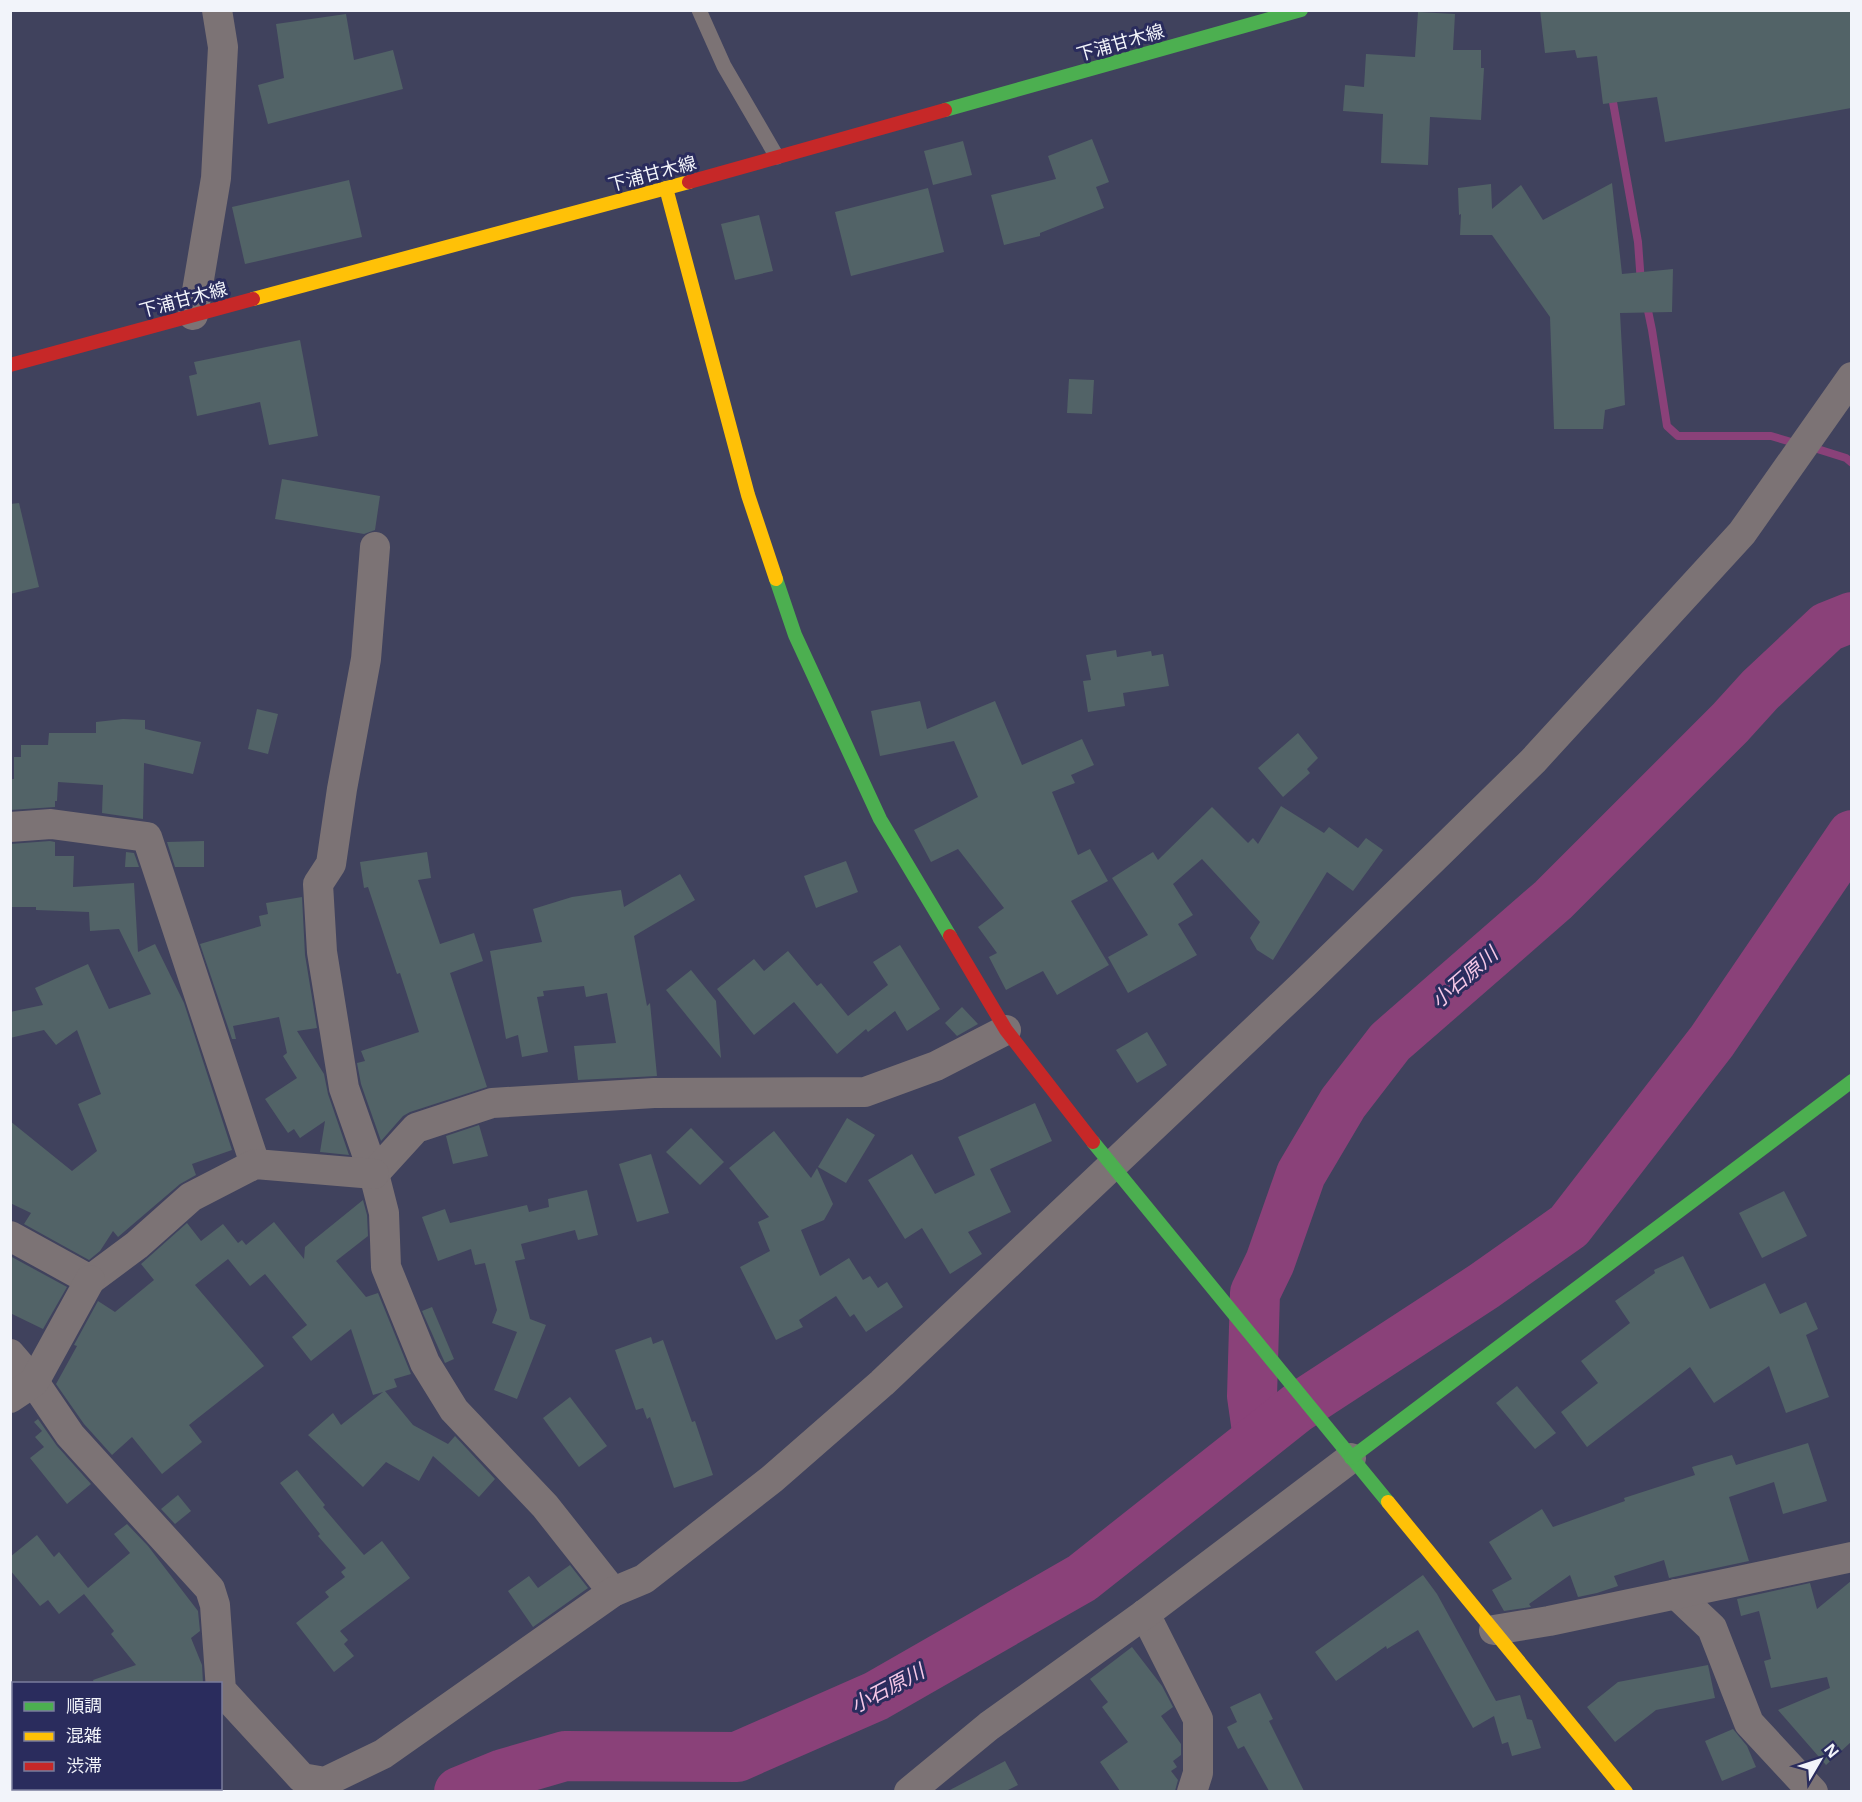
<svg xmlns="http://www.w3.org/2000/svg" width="1862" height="1802" font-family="'Noto Sans','Noto Sans JP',sans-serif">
	<rect width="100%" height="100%" fill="#40425d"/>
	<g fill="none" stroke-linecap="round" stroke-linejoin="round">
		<g stroke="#8a4179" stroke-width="8">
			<path d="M1611,91L1638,242L1641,283"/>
			<path d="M1646,301L1652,330L1667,426L1678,436H1771L1798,444"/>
			<path d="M1811,447L1846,458L1852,463"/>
		</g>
		<g stroke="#8a4179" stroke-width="50">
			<path d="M1258,1438L1252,1396L1255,1293L1270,1262L1301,1174L1343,1103L1390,1042L1553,900L1730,723L1760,690L1827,627L1852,617"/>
			<path d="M459,1792L503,1774L565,1756L737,1757L876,1696L1082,1578L1297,1408L1484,1286L1569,1226L1712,1041L1852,835"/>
		</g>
	</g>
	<g fill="#526367">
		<path d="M1540,10H1851V108L1665,142L1657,97L1603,104L1597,56L1577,58L1575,50L1545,53Z"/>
		<path d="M1418,12L1455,14L1453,50H1481V68H1484L1481,120L1430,117L1428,165L1381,163L1383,114L1343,111L1345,85L1364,87L1366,54L1415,57Z"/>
		<path d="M346,14L354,60L393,50L403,89L268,124L258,85L284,78L276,24Z"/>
		<path d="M1092,139L1109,182L1096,187L1104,208L1040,233V236L1004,245L991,195L1056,179L1048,156Z"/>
		<path d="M963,141L972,175L933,185L924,151Z"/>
		<path d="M349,180L362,237L245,264L232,207Z"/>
		<path d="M1612,183L1622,274L1673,269L1672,312L1620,313L1625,405L1605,410L1603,429H1554L1550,317L1492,235H1460L1461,214L1459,215L1458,188L1491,184L1492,209L1521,185L1543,220Z"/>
		<path d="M928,188L944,252L851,276L835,212Z"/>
		<path d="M759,215L773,271L735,280L721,224Z"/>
		<path d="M300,340L318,436L269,445L260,402L197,416L189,376L197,374L194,362Z"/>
		<path d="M1069,379L1094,380L1092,414L1067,413Z"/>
		<path d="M282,479L380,496L375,530L364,534L275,519Z"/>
		<path d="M19,503L39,587L10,594V504Z"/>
		<path d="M1116,650L1117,657L1151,651L1152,656L1163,654L1169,686L1123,693L1125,706L1088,712L1083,681L1091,680L1086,655Z"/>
		<path d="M920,701L927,729L995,701L1022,765L1082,739L1094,765L1071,775L1075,783L1052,792L1078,855L1090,849L1108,881L1071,901L1109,965L1057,995L1043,971L1006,990L989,957L997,953L978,927L1004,908L958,849L931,862L914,830L978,797L954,741L880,756L871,711Z"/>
		<path d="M257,709L278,714L268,754L248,749Z"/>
		<path d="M123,719L145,720V729L201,742L193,774L144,763L143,819L102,813L103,785L58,782L57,801H55V807L10,810V779H14V757H21V745H48L49,733H96V722Z"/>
		<path d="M1298,733L1318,758L1307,769L1310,773L1283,797L1258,768Z"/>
		<path d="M1281,806L1324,833L1329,827L1358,848L1366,838L1383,850L1353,891L1327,872L1273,960L1257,950L1250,938L1260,922L1202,859L1173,884L1193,915L1178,924L1197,955L1128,993L1108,957L1148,935L1112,878L1153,852L1158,860L1212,807L1248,843L1253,838L1258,844Z"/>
		<path d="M50,841L55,842V856H74L73,887L134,883L138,952L155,944L184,1003L232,1150L192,1164L196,1175L180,1184L118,1237L113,1231L100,1251L89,1260L24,1224L31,1213L10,1203V1121L72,1171L97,1151L78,1104L101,1094L77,1030L56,1045L44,1030L10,1038V1012L43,1005L35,988L88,964L109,1009L151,994L119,929L90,931L89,912L36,910V907H10V844Z"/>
		<path d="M204,841V867H175L167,842Z"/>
		<path d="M126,852L134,853L139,867H125Z"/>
		<path d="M427,852L431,878L418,880L440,944L474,933L483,961L450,973L487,1087L410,1112L403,1116L381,1141L361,1084L357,1063L365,1061L361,1051L419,1032L400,973L397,974L368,887L364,888L360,862Z"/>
		<path d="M846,861L858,892L816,908L804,876Z"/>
		<path d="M680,874L695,900L634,936L647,1006L650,1003L657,1076L578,1080L574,1046L616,1043L607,993L586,997L584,986L543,991L544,996L537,997L548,1052L522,1057L518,1035L506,1039L490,951L542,942L533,909L572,897L621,890L624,907Z"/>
		<path d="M302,897L305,955L317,1028L297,1031L324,1074L328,1094L349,1155L320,1152L325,1121L300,1138L294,1129L288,1133L265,1099L297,1078L283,1056L287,1053L279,1017L233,1026L236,1039H232L200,944L261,926L259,916L268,914L266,903Z"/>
		<path d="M900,945L940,1009L907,1031L895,1011L868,1032L866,1029L837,1054L794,1002L754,1035L717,989L754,959L764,971L788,951L817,986L821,983L848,1016L888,985L873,962Z"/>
		<path d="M691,970L716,1001L721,1058L666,990Z"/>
		<path d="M962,1007L978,1024L957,1036L945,1023Z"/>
		<path d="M1147,1032L1167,1065L1137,1083L1116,1050Z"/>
		<path d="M1035,1103L1052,1141L990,1169L1011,1212L968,1232L982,1254L950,1274L922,1228L905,1239L868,1180L912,1154L935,1194L975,1175L958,1137Z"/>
		<path d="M847,1118L875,1135L846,1183L818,1167Z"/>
		<path d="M479,1125L488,1156L453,1164L446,1136Z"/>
		<path d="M691,1128L724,1162L700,1185L666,1152Z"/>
		<path d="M774,1131L811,1178L817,1168L833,1204L824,1220L801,1230L820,1276L849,1258L863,1280L870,1276L878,1288L887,1282L903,1307L866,1332L854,1314L850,1317L836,1296L799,1320L803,1327L776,1340L740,1267L770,1251L758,1222L769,1217L729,1168Z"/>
		<path d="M651,1154L669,1213L637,1222L619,1164Z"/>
		<path d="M587,1190L598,1235L578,1240L575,1230L521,1244L525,1259L515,1261L530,1319L546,1325L517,1399L494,1390L517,1332L492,1323L497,1310L485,1263L475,1265L471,1249L438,1261L422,1217L445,1209L450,1223L527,1205L529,1212L549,1207L548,1199Z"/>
		<path d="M1784,1191L1807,1236L1762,1258L1739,1213Z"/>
		<path d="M363,1200L367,1215L368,1236L336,1261L366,1297L378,1293L411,1374L394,1379L397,1387L385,1391L413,1425L448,1444L455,1436L495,1479L479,1497L433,1456L419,1481L386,1462L363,1487L308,1435L333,1413L341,1425L383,1392L373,1395L351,1329L311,1361L292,1337L307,1325L265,1274L250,1286L228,1259L195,1285L264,1366L189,1425L202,1442L162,1474L132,1437L112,1455L84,1424L56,1384L77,1346L74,1345L98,1301L115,1312L154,1280L141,1264L187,1223L201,1241L223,1224L238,1243L242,1240L246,1245L274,1222L304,1259L305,1247Z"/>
		<path d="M10,1256L67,1287L43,1329L10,1313Z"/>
		<path d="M1683,1256L1710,1309L1765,1283L1780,1314L1806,1302L1818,1329L1806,1335L1829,1397L1786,1413L1769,1366L1714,1403L1690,1367L1587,1447L1561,1412L1598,1383L1581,1361L1630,1323L1615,1301L1655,1273L1654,1270Z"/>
		<path d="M432,1307L454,1359L445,1363L422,1311Z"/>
		<path d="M651,1337L653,1344L663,1340L692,1422L695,1421L713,1475L674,1488L650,1417L647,1419L643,1408L636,1410L615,1350Z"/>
		<path d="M1517,1386L1556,1433L1535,1449L1496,1403Z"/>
		<path d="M570,1397L607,1446L579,1467L543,1418Z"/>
		<path d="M38,1419L57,1446L91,1484L67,1504L30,1458L44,1447L35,1437L42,1431L34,1422Z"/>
		<path d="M1808,1443L1827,1501L1783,1514L1774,1482L1729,1497L1749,1561L1669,1578L1664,1560L1614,1576L1618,1586L1597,1593L1578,1597L1570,1575L1529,1604L1531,1607L1504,1611L1492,1590L1512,1579L1489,1542L1542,1509L1553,1527L1625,1501L1624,1498L1695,1475L1692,1467L1732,1455L1736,1465Z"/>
		<path d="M297,1470L325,1505L323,1507L364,1555L382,1541L410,1578L340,1631L348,1640L344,1644L354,1656L334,1672L296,1623L329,1597L325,1592L345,1577L341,1572L346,1568L318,1536L320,1534L280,1483Z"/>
		<path d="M178,1495L191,1511L175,1524L161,1509Z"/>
		<path d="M127,1524L148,1546L198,1611L200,1631L191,1638L202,1665L203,1683H94L93,1680L136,1665L111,1634L114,1631L84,1594L59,1614L48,1600L40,1606L10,1570V1557L37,1535L54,1557L59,1552L88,1588L130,1553L114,1534Z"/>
		<path d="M570,1565L588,1588L533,1627L508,1591L529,1576L538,1588Z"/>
		<path d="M1423,1575L1437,1594L1496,1701L1520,1695L1527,1719L1532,1720L1541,1748L1512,1756L1508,1742L1502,1744L1494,1716L1473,1728L1418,1630L1387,1649L1386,1646L1336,1681L1315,1652Z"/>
		<path d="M1851,1581V1742L1826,1765L1778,1710L1830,1688L1827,1677L1771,1688L1764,1661L1771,1659L1759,1611L1741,1616L1737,1599L1810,1583L1817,1609Z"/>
		<path d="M1132,1647L1162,1686L1173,1707L1161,1716L1181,1744V1755L1173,1761L1177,1767L1171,1771L1178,1780L1175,1791H1120L1100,1762L1128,1742L1102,1707L1108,1702L1090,1679Z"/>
		<path d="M1708,1665L1715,1698L1656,1710L1615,1742L1587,1707L1618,1682Z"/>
		<path d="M1260,1693L1273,1719L1269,1721L1304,1791H1269L1244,1746L1238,1749L1227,1727L1237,1722L1230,1707Z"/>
		<path d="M1733,1729L1747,1746L1756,1767L1722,1781L1705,1741Z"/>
		<path d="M1005,1761L1018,1785L1006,1791H948Z"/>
	</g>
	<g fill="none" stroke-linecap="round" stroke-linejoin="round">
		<path stroke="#7c7375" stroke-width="15" d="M699,10L724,66L777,157"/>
		<g stroke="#7c7375" stroke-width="30">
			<path d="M193,315L216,178L223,47L217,10"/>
			<path d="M375,547L366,659L342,789L331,864L318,884L322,952L344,1088L374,1174L384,1213L386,1267L425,1363L454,1410L545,1506L613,1592"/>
			<path d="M10,827L51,824L147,837L255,1164"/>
			<path d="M374,1174L416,1128L492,1103L654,1093L865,1092L936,1066L1006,1030"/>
			<path d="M10,1236L90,1280L137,1245L191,1197L255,1164L374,1174"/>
			<path d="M10,1354L34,1382L70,1435L210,1589L215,1605L221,1690L302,1778L325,1782L383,1754L613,1592L644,1579L772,1479L882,1383L1304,984L1437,855L1533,761L1742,533L1852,377"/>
			<path d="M10,1398L34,1382L90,1280"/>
			<path d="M1676,1594L1712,1628L1749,1723L1813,1792"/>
			<path d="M1145,1614L1198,1719V1773L1192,1792"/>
			<path d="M1494,1630L1549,1621L1852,1557"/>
			<path d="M181,1792L184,1788"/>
			<path d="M909,1792L989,1726L1145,1614L1351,1458"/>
		</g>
		<g stroke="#4caf50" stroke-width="14">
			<path d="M945,110L1301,10"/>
			<path d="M776,579L795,635L880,819L950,936"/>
			<path d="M1093,1142L1388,1502"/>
			<path d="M1351,1458L1852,1081"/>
		</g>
		<g stroke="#ffc107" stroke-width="14">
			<path d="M666,188L748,495L776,579"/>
			<path d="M253,299L689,182"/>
			<path d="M1388,1502L1626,1792"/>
		</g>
		<g stroke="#c62828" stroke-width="14">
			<path d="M689,182L945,110"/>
			<path d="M10,365L253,299"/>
			<path d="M950,936L1006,1030L1093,1142"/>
		</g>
	</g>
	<g text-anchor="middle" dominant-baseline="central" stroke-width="6" stroke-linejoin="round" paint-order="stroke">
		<g font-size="18" fill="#f2f4fa" stroke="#2a2c5d">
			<text transform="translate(1120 42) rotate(-16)">下浦甘木線</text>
			<text transform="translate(652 173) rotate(-15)">下浦甘木線</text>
			<text transform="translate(183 299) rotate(-15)">下浦甘木線</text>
		</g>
		<g font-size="20" font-style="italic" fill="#f6c8e7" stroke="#2a2c5d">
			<text transform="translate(1464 977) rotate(-41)">小石原川</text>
			<text transform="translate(887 1688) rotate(-28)">小石原川</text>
		</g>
	</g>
	<rect width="1862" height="1802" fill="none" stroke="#f2f4fa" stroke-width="24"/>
	<rect x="12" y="1682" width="210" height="108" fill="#2a2c5d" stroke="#7a7c9c" stroke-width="1.5"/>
	<rect x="24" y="1702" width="30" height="9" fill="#4caf50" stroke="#7a7c9c" stroke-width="1.5"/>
	<text x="66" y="1712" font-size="18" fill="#f2f4fa">順調</text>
	<rect x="24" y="1732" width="30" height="9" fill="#ffc107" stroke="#7a7c9c" stroke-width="1.5"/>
	<text x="66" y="1742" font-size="18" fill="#f2f4fa">混雑</text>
	<rect x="24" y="1762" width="30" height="9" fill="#c62828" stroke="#7a7c9c" stroke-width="1.5"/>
	<text x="66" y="1772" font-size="18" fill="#f2f4fa">渋滞</text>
	<g transform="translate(1820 1760) rotate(51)" stroke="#2a2c5d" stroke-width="4.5" paint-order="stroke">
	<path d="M0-4.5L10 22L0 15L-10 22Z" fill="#f2f4fa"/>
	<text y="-9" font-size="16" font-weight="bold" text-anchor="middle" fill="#f2f4fa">N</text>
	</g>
</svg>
